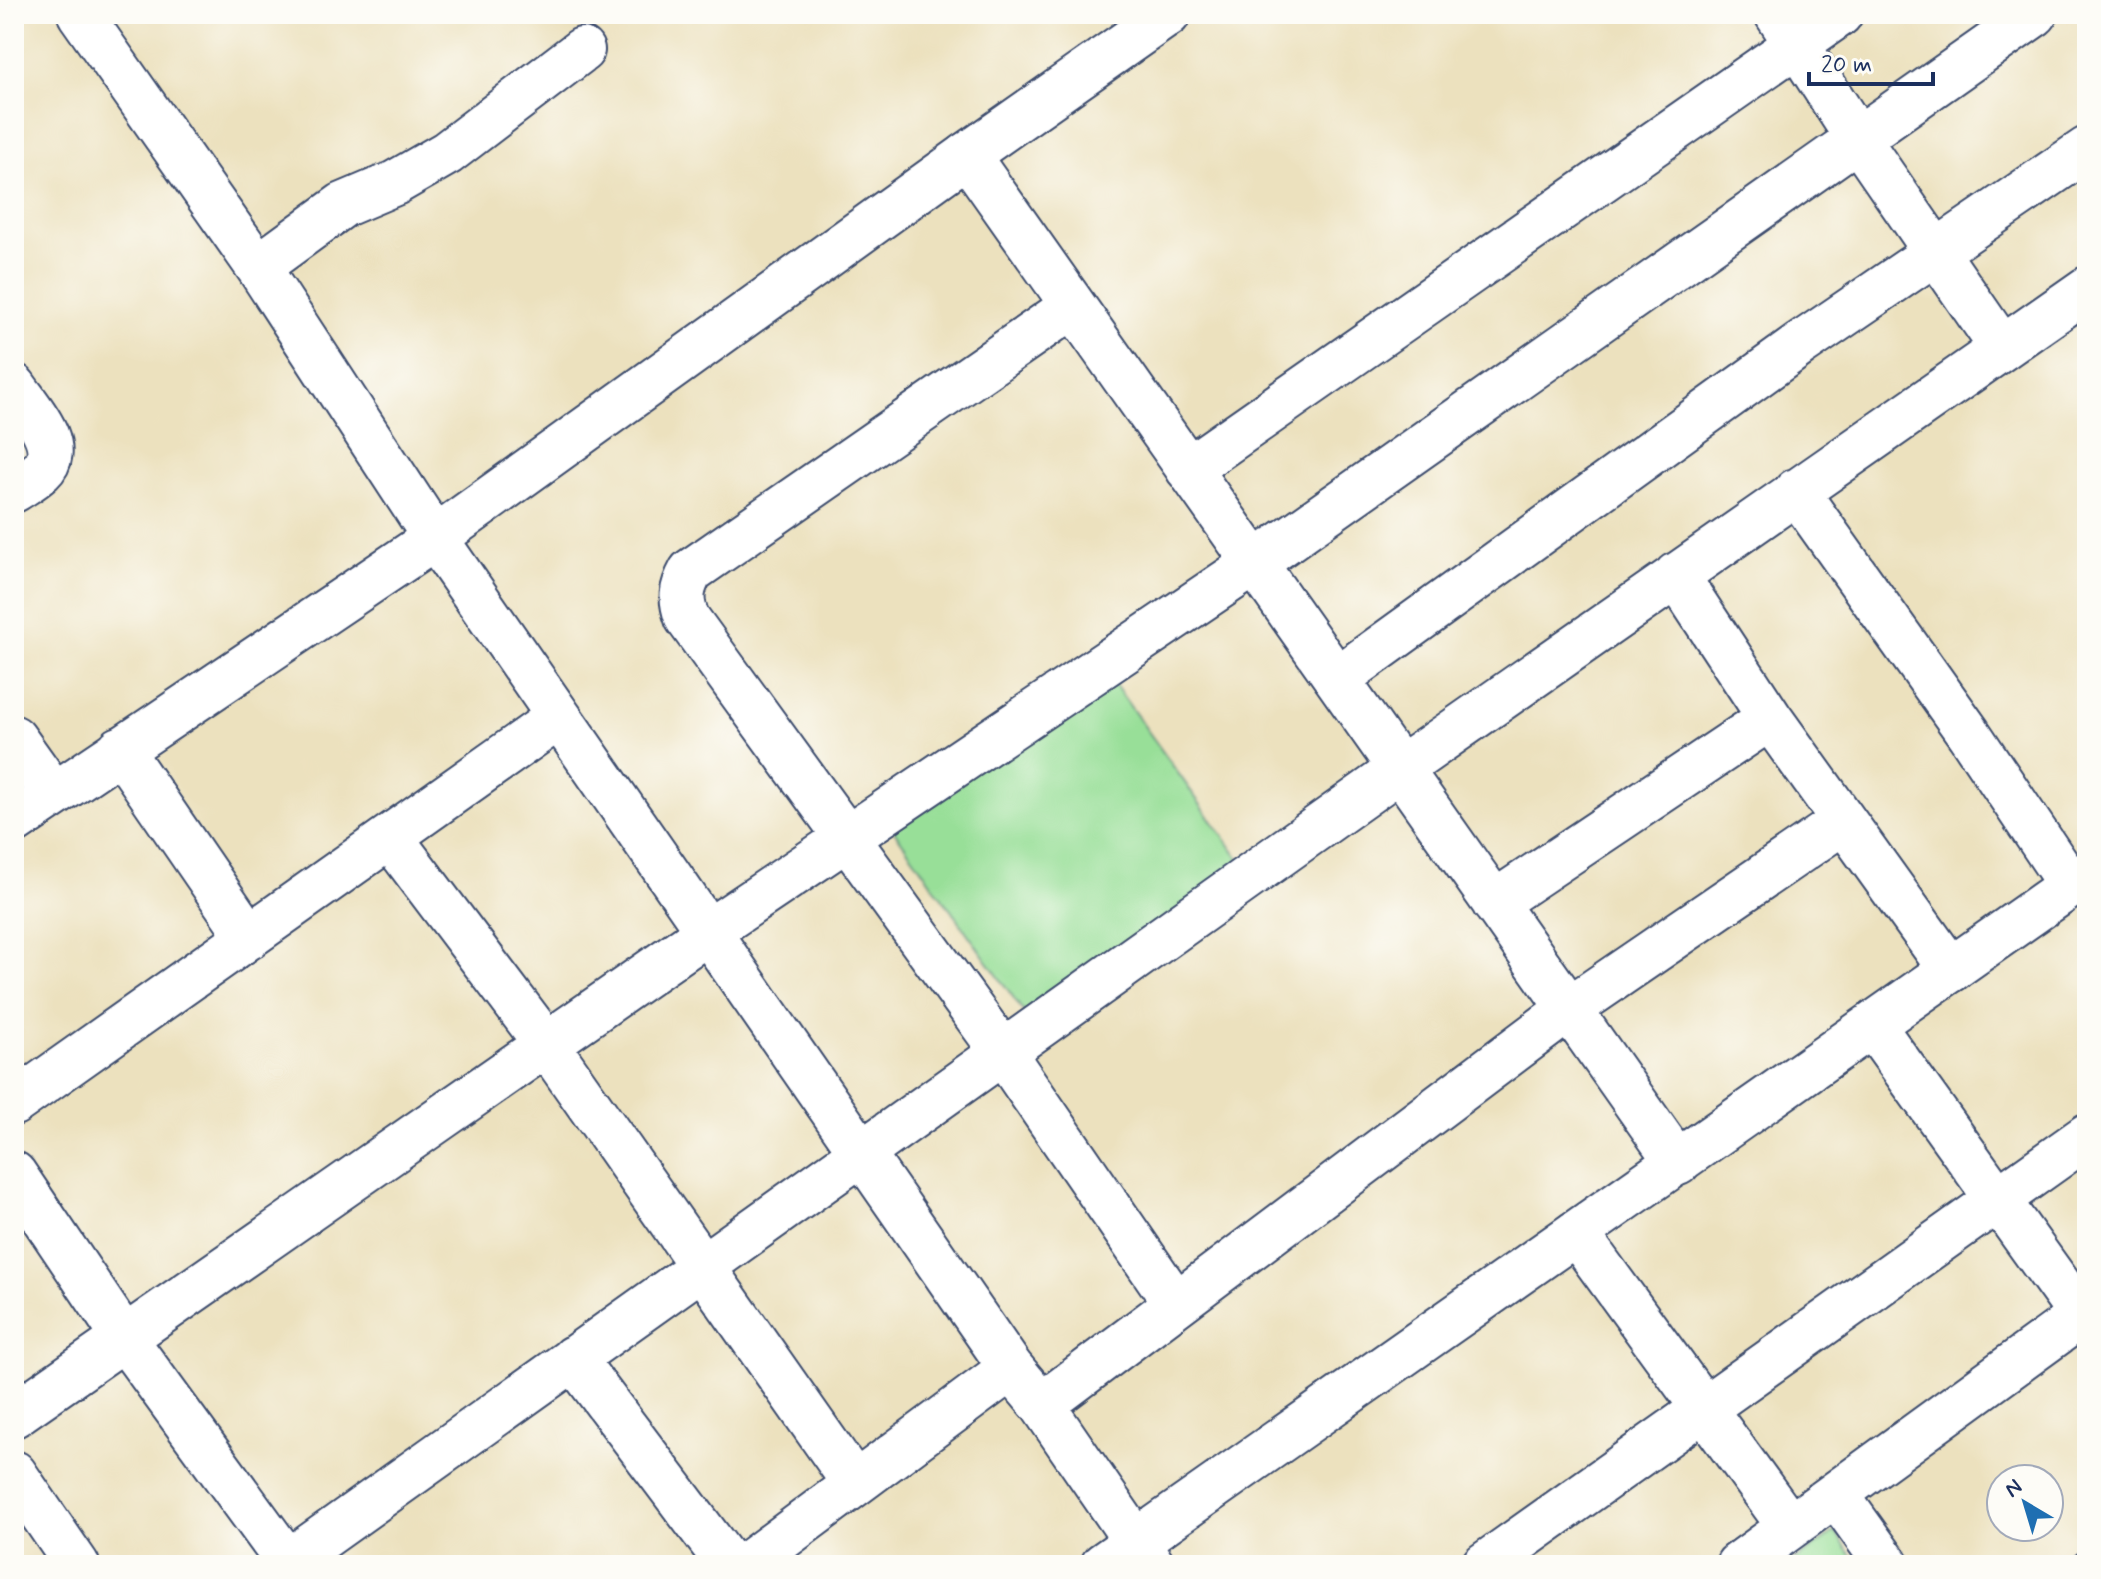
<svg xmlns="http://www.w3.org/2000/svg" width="2101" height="1579" font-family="Mynerve,sans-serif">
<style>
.green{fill:#98df98;stroke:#5a877b;stroke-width:2}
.building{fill:#db9f66}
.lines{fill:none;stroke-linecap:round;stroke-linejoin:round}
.street-casing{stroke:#3a4a6c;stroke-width:48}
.secondary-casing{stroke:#3a4a6c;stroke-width:48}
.street{stroke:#fff;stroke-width:44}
.secondary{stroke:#fff;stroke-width:44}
</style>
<rect width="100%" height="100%" fill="#fdfcf7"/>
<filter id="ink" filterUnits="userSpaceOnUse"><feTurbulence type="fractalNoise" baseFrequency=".0125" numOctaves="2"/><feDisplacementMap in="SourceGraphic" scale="16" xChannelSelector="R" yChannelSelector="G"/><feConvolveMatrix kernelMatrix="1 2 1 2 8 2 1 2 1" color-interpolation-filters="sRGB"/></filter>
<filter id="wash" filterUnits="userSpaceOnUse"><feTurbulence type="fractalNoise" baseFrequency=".006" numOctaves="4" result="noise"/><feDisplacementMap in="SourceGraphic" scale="32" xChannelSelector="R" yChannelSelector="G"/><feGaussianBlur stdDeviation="1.8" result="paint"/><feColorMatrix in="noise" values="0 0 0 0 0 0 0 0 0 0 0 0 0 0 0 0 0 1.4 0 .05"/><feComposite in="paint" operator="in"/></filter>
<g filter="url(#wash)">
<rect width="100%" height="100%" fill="#ece1be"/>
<path class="green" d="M1092,653L1256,882L1041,1036L877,807Z
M1835,1532L1858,1565H1788Z"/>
<g id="blocks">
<path class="building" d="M2087,1546V1565H2079L2073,1557Z"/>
</g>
</g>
<g filter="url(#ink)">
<use href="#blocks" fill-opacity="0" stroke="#3a4a6c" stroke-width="2"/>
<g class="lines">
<g class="street-casing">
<path id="street" d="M80,14L258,267L435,538L1011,1368L1042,1405L1152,1565
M1777,14L1858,139L2002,348
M967,155L1678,1163
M258,267L343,205L395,183L447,153L582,50
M1073,306L691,571C681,589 680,599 687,618L1002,1051L1176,1304
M14,386C28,407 67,447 41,471C33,479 23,484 14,490
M1188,469L1840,14
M1796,491L1969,734L2071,886
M1676,575L1770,718L1951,970
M1337,679L1801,344L2087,149
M14,738L54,794
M120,749L249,937
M390,837L547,1045L855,1484
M1494,903L1770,718
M1873,1026L2087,1324
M14,1103L559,717
M14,1174L125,1339L290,1565
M1576,1233L1790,1527
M573,1358L729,1565
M1042,1405L1569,1009L1844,821
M14,1415L709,931L1255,563L2035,14
M14,1473L77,1565
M1836,1494L1887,1565
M284,1565L1400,769L2087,289
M746,1565L1011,1368
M1484,1565L2087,1136
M1738,1565L2087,1311"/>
</g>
<g class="secondary-casing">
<path id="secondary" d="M14,822L435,538L967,155L1168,14
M1103,1565L2087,874"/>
</g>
<use href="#street" class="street"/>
<use href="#secondary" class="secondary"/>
</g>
</g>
<rect width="2101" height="1579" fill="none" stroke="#fdfcf7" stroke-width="48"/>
<g transform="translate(2025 1503) rotate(322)"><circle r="38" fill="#fdfcf7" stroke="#a3aaba" stroke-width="2"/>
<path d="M0-6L14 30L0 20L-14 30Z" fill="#1f6fb2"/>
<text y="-12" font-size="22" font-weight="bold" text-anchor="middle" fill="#1b2f5e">N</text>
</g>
<path d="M1809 72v12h124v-12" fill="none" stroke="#1b2f5e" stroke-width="4"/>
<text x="1821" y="72" font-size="24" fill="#1b2f5e" stroke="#fdfcf7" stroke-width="6" paint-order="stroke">20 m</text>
</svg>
